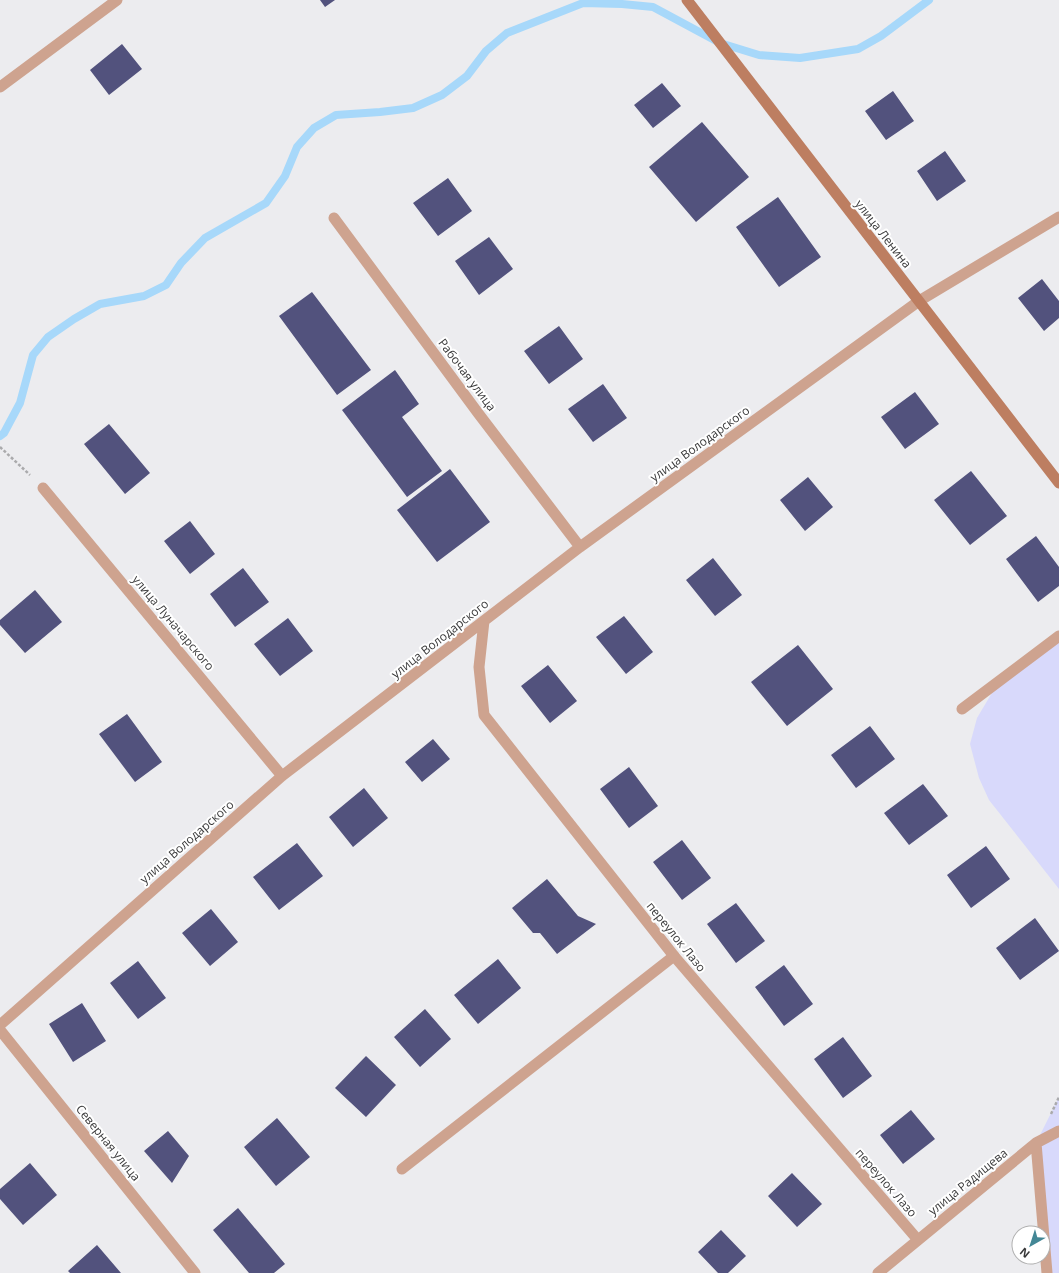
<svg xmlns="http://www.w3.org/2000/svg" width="1059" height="1273" font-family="'Open Sans',sans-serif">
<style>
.green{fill:#d8d9fb}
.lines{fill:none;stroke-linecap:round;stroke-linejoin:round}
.stream{stroke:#a7d8fa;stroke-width:8}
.building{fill:#52527d}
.path{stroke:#aaaaac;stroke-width:2.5;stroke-dasharray:3 2;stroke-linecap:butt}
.service{stroke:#cea38f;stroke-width:11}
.minor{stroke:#cea38f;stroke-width:11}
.secondary{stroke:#bd7e61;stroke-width:11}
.labels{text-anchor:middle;stroke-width:4;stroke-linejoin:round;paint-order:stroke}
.street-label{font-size:12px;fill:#39393a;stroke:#fff}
</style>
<rect width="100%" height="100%" fill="#ececef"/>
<path class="green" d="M1059,636V889L989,800L979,778L970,744L977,718L999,681Z
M1059,1097V1273H1047L1036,1143Z"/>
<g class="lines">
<path class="stream" d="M0,436L4,433L20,403L33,355L48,337L74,319L100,304L144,296L166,285L181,263L205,238L266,203L285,176L297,147L314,128L336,115L380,112L413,108L442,95L467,76L486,51L507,33L583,3L622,4L653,7L720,43L759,55L800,58L858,49L881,36L929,0"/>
</g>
<path class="building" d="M320,0H335L325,7Z
M122,44L142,69L109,95L90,70Z
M662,83L681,106L653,128L634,105Z
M893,91L914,121L886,140L865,111Z
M702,122L749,177L696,222L649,167Z
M945,151L966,181L937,201L917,171Z
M448,178L472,211L438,236L413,203Z
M778,197L821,257L779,287L736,227Z
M489,237L513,269L479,295L455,261Z
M1042,279L1059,301V318L1044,331L1018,298Z
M312,292L371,370L337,395L279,316Z
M559,326L583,359L549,384L524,351Z
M395,370L419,404L402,417L442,471L407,497L342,410Z
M603,384L627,418L593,442L568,409Z
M915,392L939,424L905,449L881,417Z
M109,424L150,473L125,494L84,444Z
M450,469L490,522L437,562L397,510Z
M971,471L1007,516L970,545L934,500Z
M808,477L833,507L805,531L780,500Z
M190,521L215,554L190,574L164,541Z
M1036,536L1059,567V586L1038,602L1006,559Z
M713,558L742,595L715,616L686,580Z
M243,568L269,602L235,627L210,594Z
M35,590L62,622L25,653L0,625V620Z
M624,616L653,652L626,674L596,637Z
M288,618L313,651L280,676L254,644Z
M798,645L833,689L787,726L751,682Z
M548,665L577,701L550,723L521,686Z
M127,714L162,762L135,782L99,734Z
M870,726L895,759L856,788L831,755Z
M433,739L450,759L422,782L405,762Z
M629,767L658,806L629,828L600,789Z
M923,784L948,816L909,845L884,813Z
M364,788L388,818L353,847L329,817Z
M682,840L711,878L682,900L653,862Z
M297,843L323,876L279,910L253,877Z
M986,846L1010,879L971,908L947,875Z
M547,879L578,916L596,924L557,954L540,933H533L512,908Z
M736,903L765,941L736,963L707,924Z
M211,909L238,942L210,966L182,933Z
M1035,918L1059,951L1020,980L996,948Z
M498,959L521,988L478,1024L454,995Z
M138,961L166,998L138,1019L110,983Z
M784,965L813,1004L784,1026L755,987Z
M82,1003L106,1041L73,1062L49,1024Z
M425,1009L451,1039L420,1067L394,1037Z
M843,1037L872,1076L843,1098L814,1059Z
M366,1056L396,1085L366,1117L335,1088Z
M911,1110L935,1139L903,1164L880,1135Z
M277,1118L310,1157L276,1186L244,1147Z
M168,1131L189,1156L172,1183L144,1151Z
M30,1163L57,1195L23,1225L0,1199V1189Z
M792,1173L822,1204L797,1227L768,1196Z
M238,1208L285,1264L274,1273H249L213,1230Z
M721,1230L746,1256L728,1273H718L698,1252Z
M97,1245L121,1273H70L68,1271Z"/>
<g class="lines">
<path class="path" d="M0,447L30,475
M1051,1114L1059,1097"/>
<path class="service" d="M962,709L1059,636
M402,1169L674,956"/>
<path class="minor" d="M0,87L117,0
M334,218L478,413L580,547
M43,488L282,776
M484,621L479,667L484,715L674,956L918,1240
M0,1025L282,776L580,547L919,301L1059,217
M0,1030L195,1273
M1036,1143L1047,1273
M878,1273L1036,1143L1059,1131"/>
<path class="secondary" d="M687,0L1059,483"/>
</g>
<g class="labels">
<g class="street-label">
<text transform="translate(883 234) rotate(52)" y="4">улица Ленина</text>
<text transform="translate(467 375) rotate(53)" y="4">Рабочая улица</text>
<text transform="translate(700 444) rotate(-36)" y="4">улица Володарского</text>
<text transform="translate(173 623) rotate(50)" y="4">улица Луначарского</text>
<text transform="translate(440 639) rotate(-38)" y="4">улица Володарского</text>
<text transform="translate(187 842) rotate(-41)" y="4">улица Володарского</text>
<text transform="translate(676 937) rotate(51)" y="4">переулок Лазо</text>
<text transform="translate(108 1143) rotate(51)" y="4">Северная улица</text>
<text transform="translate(968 1182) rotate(-39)" y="4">улица Радищева</text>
<text transform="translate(886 1183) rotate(49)" y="4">переулок Лазо</text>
</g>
</g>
<g transform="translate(1031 1245) rotate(219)"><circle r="19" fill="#ffffff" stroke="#b0b0b0"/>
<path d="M0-3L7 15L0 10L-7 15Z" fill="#438796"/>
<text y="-6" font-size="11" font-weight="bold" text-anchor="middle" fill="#39393a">N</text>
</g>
</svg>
